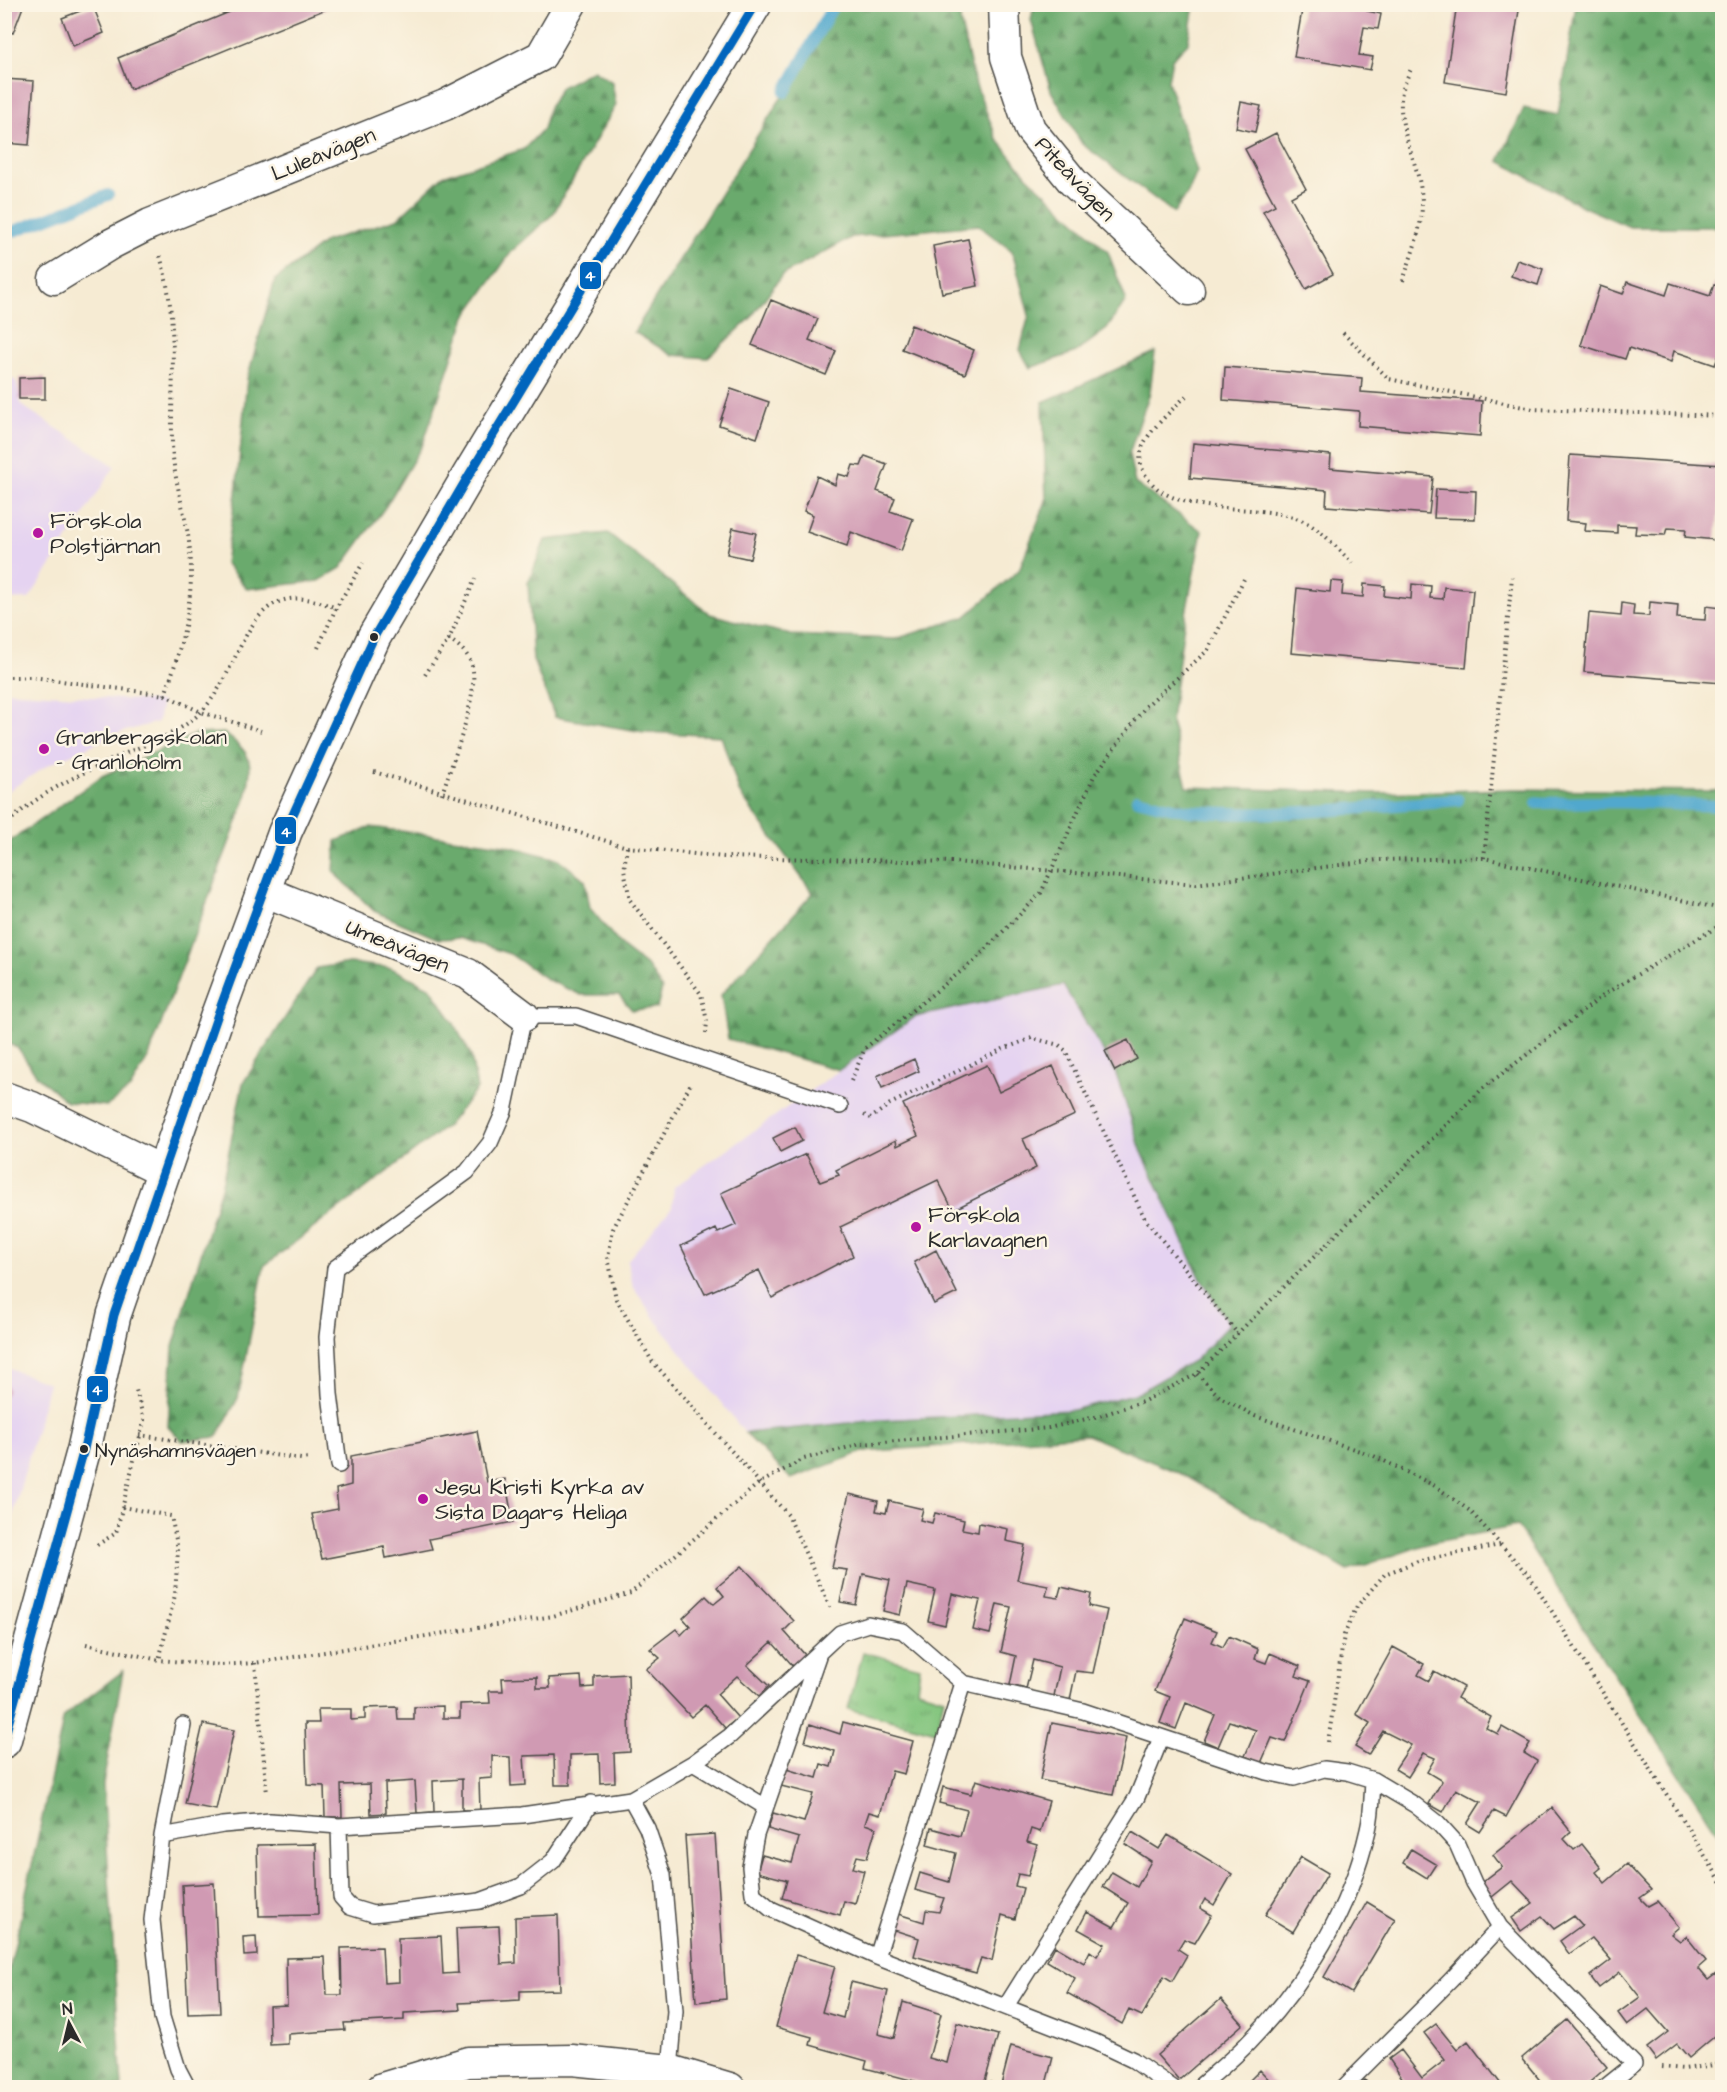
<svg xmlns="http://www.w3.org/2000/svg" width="1727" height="2092" font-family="'Architects Daughter',sans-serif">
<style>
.built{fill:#e5d3f1}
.forest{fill:url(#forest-firs);stroke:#4a6a4c;stroke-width:1.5}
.park{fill:url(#park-tufts);stroke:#577854;stroke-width:1.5}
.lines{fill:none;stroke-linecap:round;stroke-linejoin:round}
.stream{stroke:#51a8cd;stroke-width:12}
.building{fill:#d09ab3}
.service-casing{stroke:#494844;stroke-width:18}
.minor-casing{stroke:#494844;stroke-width:33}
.tertiary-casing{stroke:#494844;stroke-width:36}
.path{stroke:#494844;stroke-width:4;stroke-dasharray:1.5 4.5;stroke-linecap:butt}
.service{stroke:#fff;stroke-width:15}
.minor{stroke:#fff;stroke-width:30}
.tertiary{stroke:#fff;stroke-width:33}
.bus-1-casing{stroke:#fcf5e5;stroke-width:14}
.bus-1{stroke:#0065bd;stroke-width:9}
.poi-dot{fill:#b5179e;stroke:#fcf5e5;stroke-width:2}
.bus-dot{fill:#2b2b2b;stroke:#fcf5e5;stroke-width:2}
.labels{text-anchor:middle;stroke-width:5;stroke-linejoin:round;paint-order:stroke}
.bus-label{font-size:20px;fill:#2b2b2b;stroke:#fcf5e5;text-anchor:start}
.street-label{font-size:22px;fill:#2b2b2b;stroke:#fcf5e5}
.poi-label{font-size:22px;fill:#2b2b2b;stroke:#fcf5e5;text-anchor:start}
.line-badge{stroke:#fcf5e5;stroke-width:2}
.badge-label{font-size:16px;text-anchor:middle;font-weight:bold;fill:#fff}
</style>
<defs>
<pattern id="forest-firs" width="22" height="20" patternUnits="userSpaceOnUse" patternTransform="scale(1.5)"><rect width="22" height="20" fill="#6aaa6d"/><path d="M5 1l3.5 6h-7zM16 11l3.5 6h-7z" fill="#578b5a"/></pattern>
<pattern id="park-tufts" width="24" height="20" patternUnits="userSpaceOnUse" patternTransform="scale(1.5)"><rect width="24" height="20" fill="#83c57e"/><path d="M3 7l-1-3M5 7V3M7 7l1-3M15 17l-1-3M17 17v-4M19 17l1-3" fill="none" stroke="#6ba067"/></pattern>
</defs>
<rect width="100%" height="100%" fill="#fcf5e5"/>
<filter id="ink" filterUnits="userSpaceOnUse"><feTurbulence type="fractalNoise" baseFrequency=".0167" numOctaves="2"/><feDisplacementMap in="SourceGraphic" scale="12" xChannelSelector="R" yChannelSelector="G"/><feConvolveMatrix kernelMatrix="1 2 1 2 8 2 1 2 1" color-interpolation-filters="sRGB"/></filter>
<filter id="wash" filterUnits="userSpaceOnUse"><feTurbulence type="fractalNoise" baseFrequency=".008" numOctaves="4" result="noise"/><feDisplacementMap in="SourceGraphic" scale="24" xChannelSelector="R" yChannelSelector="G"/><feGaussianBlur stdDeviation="1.35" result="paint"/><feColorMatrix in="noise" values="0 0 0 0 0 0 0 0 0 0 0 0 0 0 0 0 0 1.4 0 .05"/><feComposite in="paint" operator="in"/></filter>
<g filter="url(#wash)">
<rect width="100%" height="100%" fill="#f6ebd3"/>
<path class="built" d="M4,375L16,381L21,405L115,466L29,599L5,600Z
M5,691L162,702L158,722L118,733L48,765L5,793Z
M1063,985L1115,1071L1141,1150L1199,1275L1229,1324L1195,1360L1138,1393L1072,1410L880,1420L745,1433L654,1318L633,1286L627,1261L672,1207L674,1187L915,1017Z
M4,1367L49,1383L5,1544H4Z"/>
<path class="forest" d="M840,4L962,5L960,20L974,80L997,139L1027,176L1108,252L1126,300L1107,329L1076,352L1030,368L1020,350L1029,315L1012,251L978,225L852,237L782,275L750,319L707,358L672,355L634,332Z
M1034,5H1194L1188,43L1172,59L1168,81L1197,172L1188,193L1174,213L1082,144L1051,91L1031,20Z
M1576,5H1722V227H1630L1584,207L1499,161L1524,108L1558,115Z
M593,70L612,82L616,105L553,214L512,251L466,316L423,444L386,506L341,568L319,581L247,589L225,563L236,493L247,379L275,280L326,241L397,219L443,176L524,149L543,129L549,107L561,87Z
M1155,352L1150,392L1129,454L1135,483L1202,531L1184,624L1171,720L1187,787L1376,793L1512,789L1722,791V1840L1517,1526L1430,1543L1348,1571L1184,1475L1087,1435L863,1452L791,1479L745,1433L880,1420L1073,1410L1138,1393L1195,1360L1229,1324L1199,1275L1141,1150L1115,1071L1063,985L915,1017L839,1070L728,1039L721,995L813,893L740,794L721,736L644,732L555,717L533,660L528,583L545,540L608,533L710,614L791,635L895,639L965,617L1019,570L1046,501L1043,402Z
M224,733C255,756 252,762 246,798L149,1056L130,1089L107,1106L67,1102L37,1076L18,1048L5,1042V848L9,842L102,776L195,734Z
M371,827L504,845L558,859L585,880L590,908L622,947L648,967L662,989L657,1008L632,1010L619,995H581L548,980L510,954L460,938L438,939L374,911L334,872L336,841Z
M350,963L391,968L431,988L453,1022L471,1055L477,1089L447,1126L264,1266L238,1398L217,1437L182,1441L168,1426L173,1347L222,1184L243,1083L317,968Z
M123,1671L103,1784L122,2087H5V1990L64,1716Z"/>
<path class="park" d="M863,1652L920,1667L917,1690L944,1698L936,1732L848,1709Z"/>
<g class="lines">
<path class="stream" d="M785,92L834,4
M4,235L108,195
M1137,799C1154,803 1173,809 1191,811C1279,819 1370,806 1458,800
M1537,803L1618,802L1722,806"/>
</g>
<g id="blocks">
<path class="building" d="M4,4H24L13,33L4,30Z
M249,4L336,5L130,89L118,58Z
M1303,4H1368L1367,11L1381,14L1378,29L1364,27L1359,55L1373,57L1370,70L1294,57Z
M1457,4H1520L1506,92L1445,82Z
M93,6L104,33L73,46L62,18Z
M4,79L34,81L29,145L4,143Z
M1241,102L1261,106L1255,132L1236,128Z
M1276,133L1306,189L1291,197L1333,274L1306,289L1263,211L1275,205L1245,149Z
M968,239L978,286L942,293L933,246Z
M1517,260L1543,269L1538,285L1511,276Z
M1627,282L1666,295L1670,283L1710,296L1714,284L1722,287V353L1720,352L1715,365L1674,351L1671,362L1629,348L1625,359L1581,345L1600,286L1623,294Z
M771,300L818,319L809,340L836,351L826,375L752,345Z
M911,325L974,350L965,374L902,349Z
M1225,367L1362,378L1361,392L1482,401L1480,436L1358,426L1359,411L1223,400Z
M45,377V399H19V378Z
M731,389L769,402L757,438L719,425Z
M1193,443L1331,455L1330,468L1433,477L1429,514L1326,506L1327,490L1190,478Z
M1570,455L1722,465L1716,540L1685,537L1686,529L1667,528L1665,535L1635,534L1636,526L1617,525V533L1585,531L1586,523L1566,521Z
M865,456L887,464L877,491L895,498L890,511L913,519L901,551L851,532L847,546L807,532L813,515L804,511L817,476L835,485L838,474L849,477L853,465L861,466Z
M1436,489L1476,491L1475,519L1434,518Z
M733,528L756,533L750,559L727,554Z
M1331,581L1343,582L1342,595L1363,597L1364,584L1385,586L1384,596L1411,599L1412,584L1431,586L1430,598L1443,599L1444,587L1473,590L1466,668L1291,653L1297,588L1330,592Z
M1650,602L1678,605L1677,618L1705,620L1706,606L1721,608L1722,683L1584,672L1589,613L1621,616L1622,603L1634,605L1633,615L1649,616Z
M1128,1040L1137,1059L1115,1071L1105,1051Z
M914,1059L919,1071L882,1088L877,1076Z
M987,1065L999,1092L1053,1066L1075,1115L1023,1139L1036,1168L953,1210L938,1180L840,1227L853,1256L772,1298L759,1270L705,1294L681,1246L716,1229L718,1233L736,1225L721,1193L806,1154L820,1182L839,1175L836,1170L896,1140L897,1146L918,1136L903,1104Z
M795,1127L802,1141L780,1152L773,1138Z
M936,1250L957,1293L934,1304L914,1262Z
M4,1379L8,1390L4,1397Z
M477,1431L487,1482L505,1479L513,1522L429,1539L432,1549L386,1558L384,1547L322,1559L312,1514L338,1509L336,1489L351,1485V1456Z
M849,1494L878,1501L876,1511L886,1513L889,1501L923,1509L920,1520L932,1523L935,1513L964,1520L962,1529L978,1532L979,1523L1008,1529L1006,1541L1025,1545L1017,1580L1048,1586L1046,1596L1058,1598L1061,1587L1091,1594L1089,1606L1107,1610L1093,1673L1076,1671L1070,1700L1054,1696L1060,1667L1033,1660L1026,1689L1010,1685L1016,1656L1001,1652L1011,1607L997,1604L990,1634L973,1630L980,1600L952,1594L945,1625L928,1621L935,1590L907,1584L900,1615L883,1611L890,1580L863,1574L856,1605L840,1602L847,1570L832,1568Z
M742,1566L794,1621L784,1631L806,1656L793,1666L772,1642L747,1665L769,1686L759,1696L737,1676L717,1694L738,1718L725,1728L705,1705L691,1717L646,1669L660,1658L650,1649L676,1629L681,1635L690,1626L683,1618L706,1596L714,1604L724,1596L717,1587Z
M1185,1618L1217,1631L1212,1642L1223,1647L1229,1636L1258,1649L1255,1659L1266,1663L1270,1653L1300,1666L1296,1676L1310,1681L1285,1742L1272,1738L1261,1763L1245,1756L1256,1730L1229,1721L1218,1747L1204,1741L1215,1715L1186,1703L1176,1729L1160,1723L1170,1697L1155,1691Z
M1393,1647L1424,1664L1418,1675L1429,1681L1434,1671L1463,1687L1457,1698L1491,1717L1486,1728L1498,1734L1502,1727L1530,1743L1524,1753L1537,1761L1506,1817L1494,1811L1480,1832L1467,1824L1481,1802L1456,1789L1443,1812L1429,1804L1442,1781L1427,1772L1435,1758L1423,1753L1408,1777L1395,1769L1411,1745L1383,1731L1368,1755L1355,1747L1370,1723L1356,1714Z
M628,1674L630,1752L614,1753L615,1782L600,1783L599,1754L570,1755V1785H555L554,1755L524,1756L526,1785L511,1786L510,1757L492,1756V1778L479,1779L480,1810H462V1779L433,1781L434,1812L417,1813L415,1781L385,1783L386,1813L371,1814L370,1784L341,1785L342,1817H325L324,1786L307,1785L305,1723H319L318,1709H351V1720L365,1719V1708L397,1707L398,1720H414V1707L443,1706V1718H460V1704L490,1703L489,1691H503L502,1678L537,1677V1688H550L549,1678L581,1676L582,1688L594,1687V1676Z
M843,1722L913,1741L904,1774L892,1771L880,1815L869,1812L865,1824L876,1828L867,1858L857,1856L853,1868L864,1871L855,1904L844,1901L840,1915L782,1898L787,1880L757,1872L762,1855L792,1863L799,1838L768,1829L773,1813L804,1822L813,1794L781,1786L786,1769L817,1778L821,1764L831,1767L835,1751L805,1742L810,1724L840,1734Z
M1052,1723L1126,1738L1113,1795L1040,1780Z
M203,1724L234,1730L216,1810L185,1804Z
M976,1780L1049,1801L1040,1832L1031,1829L1027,1842L1037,1845L1028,1876L1018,1874L1015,1886L1023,1888L1015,1919L1002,1915L992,1961L981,1958L976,1973L914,1956L919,1938L891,1929L895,1913L924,1922L926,1910L939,1912L944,1898L915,1890L920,1873L949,1882L956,1853L927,1845L931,1828L960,1836L967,1810L939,1803L943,1787L971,1794Z
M1552,1808L1571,1832L1564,1839L1574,1850L1582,1844L1601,1868L1596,1872L1605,1883L1627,1864L1651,1890L1640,1898L1648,1906L1657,1901L1679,1927L1671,1934L1680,1941L1686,1936L1706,1961L1698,1968L1708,1980L1716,1974L1722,1982V2030L1689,2058L1677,2044L1656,2060L1647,2048L1668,2032L1648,2009L1627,2025L1618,2013L1640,1997L1620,1972L1599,1988L1590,1976L1611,1960L1592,1938L1569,1954L1560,1941L1582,1925L1574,1916L1554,1929L1542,1916L1521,1931L1512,1918L1533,1903L1512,1881L1492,1897L1481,1883L1502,1867L1493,1855Z
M1132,1832L1159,1849L1168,1835L1232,1874L1214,1905L1205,1899L1200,1908L1212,1915L1195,1943L1184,1939L1178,1949L1187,1955L1172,1981L1164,1976L1142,2016L1129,2010L1122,2024L1067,1993L1075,1978L1047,1961L1055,1946L1084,1963L1090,1951L1097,1956L1105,1944L1078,1929L1087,1912L1114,1927L1128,1903L1103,1887L1112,1872L1137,1887L1151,1861L1125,1844Z
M715,1834L726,1999L696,2002L685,1836Z
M316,1844L318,1915L259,1916L257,1845Z
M1411,1849L1436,1864L1427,1878L1403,1863Z
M1301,1857L1328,1873L1293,1932L1265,1915Z
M214,1883L220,2013L188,2014L182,1885Z
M1367,1902L1395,1919L1351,1993L1324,1977Z
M558,1915L560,1990L520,1991V2000L459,2003L460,2010L404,2013V2020L344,2023L345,2030L288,2034V2044L270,2045L269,2006L287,2005L286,1958L325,1957L327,1995H342L341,1948L382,1947L384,1983L399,1982L398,1938L441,1936L443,1974L458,1973L456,1928L499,1926L501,1964L516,1963L515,1917Z
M256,1936L257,1955L244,1956L243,1937Z
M796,1955L835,1966L822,2012L843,2018L851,1982L888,1991L878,2034L894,2038L903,2002L941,2014L929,2058L947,2063L957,2023L998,2035L985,2081L1001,2085L1011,2046L1053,2057L1045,2088H921L922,2083L865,2068L867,2061L810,2045L812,2037L776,2027Z
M1221,1999L1243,2024L1179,2080L1157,2055Z
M1567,2020L1607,2067L1583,2088H1546L1522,2058Z
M1436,2024L1457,2050L1468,2041L1504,2088H1409L1389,2059L1401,2050L1422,2078L1445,2060L1424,2033Z
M1260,2070L1277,2088H1242Z
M1365,2080L1371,2088H1355Z"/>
</g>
</g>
<g filter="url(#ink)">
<use href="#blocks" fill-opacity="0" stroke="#494844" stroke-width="1.5"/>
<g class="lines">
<g class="service-casing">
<path id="service" d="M339,1465L330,1394L327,1337L335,1268L467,1172L490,1143L504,1111L524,1016H576L840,1106
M818,1656L756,1835L750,1867L753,1894L771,1909L877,1957L1095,2042L1133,2060L1173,2088
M183,1725L162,1836L152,1920L162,2017L178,2069L188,2088
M693,1763L764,1806
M631,1799L647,1828L663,1875L675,2011L670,2070
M339,1826L341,1897L350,1907L373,1914L480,1901L521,1886L553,1861L591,1803
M162,1836L223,1825L270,1821L339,1826L522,1815L631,1799L693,1763L730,1736L840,1633L868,1624L903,1631L963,1683L1083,1711L1266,1772L1294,1778L1324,1769L1347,1772L1373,1780L1415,1805L1438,1823L1457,1844L1474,1883L1500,1927L1634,2064L1604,2088
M877,1957L963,1683
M1006,2006L1137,1797L1161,1738
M1198,2088C1215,2073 1234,2058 1249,2042C1306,1983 1350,1910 1368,1830C1372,1814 1372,1797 1373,1780
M1343,2088L1451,1980L1500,1927"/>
</g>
<g class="minor-casing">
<path id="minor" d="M1004,4L1006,57L1030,129L1073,182L1189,290
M54,279L111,244L150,224L445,105L541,56L571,4
M264,891L468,974L524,1016
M4,1097L32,1107L163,1171
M382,2088L468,2062L572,2060L670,2070L730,2088"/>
</g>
<g class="tertiary-casing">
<path id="tertiary" d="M4,1741L84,1449L114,1315L218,1014L285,832L374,637L469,475L755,4"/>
</g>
<path class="path" d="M160,256C179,319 171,379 172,443C173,481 187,515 190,551C195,601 181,648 165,695
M1403,281C1411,256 1422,230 1422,204C1422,168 1399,136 1401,100C1401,90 1407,78 1411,69
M1343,333L1389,379L1533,409L1722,416
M1186,396C1174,408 1147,432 1142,448C1139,459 1140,465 1145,474C1172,521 1259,500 1303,521C1322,530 1337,548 1352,563
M318,648L336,608L363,563
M425,675L449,639L475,579
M4,677H32L165,695L201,712L261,731
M374,772L627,847L724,857L955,862L1196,884L1377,860L1484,858L1722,909
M442,794C451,765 482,689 471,663C467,652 458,645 449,639
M4,827C40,790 87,771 133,750C157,740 182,731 201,712C248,664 243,568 336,608
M627,847L624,869L630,900L701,994L707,1021L706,1033
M1484,858L1512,577
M851,1081L865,1048L974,961L1041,893L1094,776L1145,707L1208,650L1244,579
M690,1085L613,1229L608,1257L616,1299L652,1361L788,1515L830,1607
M864,1115L871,1118L890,1104L1003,1049L1032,1038L1059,1045L1065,1050L1145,1219L1238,1334
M1197,1374L1220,1397L1255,1416L1372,1455L1435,1486L1470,1511L1531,1578L1722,1883
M139,1435L301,1459L310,1458
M122,1507L171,1516L178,1549L175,1595L159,1660
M97,1545L116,1533L144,1420L136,1390
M86,1644L159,1660L220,1665L255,1663L553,1616L631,1593L758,1484L804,1459L861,1444L1049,1428L1099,1416L1142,1402L1197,1374L1481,1090L1608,992L1722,924
M255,1663L267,1794
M1328,1742L1344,1635L1357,1606L1385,1574L1418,1561L1500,1545
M1662,2067L1684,2069L1722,2064"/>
<use href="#service" class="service"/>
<use href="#minor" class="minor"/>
<use href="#tertiary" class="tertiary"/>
<g class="bus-1-casing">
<path id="bus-1" d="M4,1739L84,1449L114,1315L218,1014L285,832L374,637L469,475L755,4"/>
</g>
<use href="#bus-1" class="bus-1"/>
</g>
</g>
<g class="poi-dot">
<circle cx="38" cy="533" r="6"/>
<circle cx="44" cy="749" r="6"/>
<circle cx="916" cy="1227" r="6"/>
<circle cx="423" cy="1499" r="6"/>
</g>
<g class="bus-dot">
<circle cx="374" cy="637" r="5"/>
<circle cx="84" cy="1449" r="5"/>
</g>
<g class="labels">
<g class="bus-label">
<text x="95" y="1457">Nynäshamnsvägen</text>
</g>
<g class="street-label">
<text transform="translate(323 153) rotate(-22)" y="8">Luleåvägen</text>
<text transform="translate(1076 178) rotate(47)" y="8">Piteåvägen</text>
<text transform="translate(398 945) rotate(22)" y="8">Umeåvägen</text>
</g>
<g class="poi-label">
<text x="50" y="528">Förskola<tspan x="50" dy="25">Polstjärnan</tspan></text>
<text x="56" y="744">Granbergsskolan<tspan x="56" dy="25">– Granloholm</tspan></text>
<text x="928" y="1222">Förskola<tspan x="928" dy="25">Karlavagnen</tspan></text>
<text x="435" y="1494">Jesu Kristi Kyrka av<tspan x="435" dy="25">Sista Dagars Heliga</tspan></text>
</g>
</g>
<g class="line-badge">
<rect x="579" y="261" width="23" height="29" rx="6" fill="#0065bd"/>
<rect x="274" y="816" width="23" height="29" rx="6" fill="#0065bd"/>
<rect x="86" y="1375" width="23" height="28" rx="6" fill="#0065bd"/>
</g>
<g class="badge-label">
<text x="590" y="281">4</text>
<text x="286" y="837">4</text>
<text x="97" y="1395">4</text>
</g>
<rect width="1727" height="2092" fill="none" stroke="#fcf5e5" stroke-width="24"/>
<g transform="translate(69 2023) rotate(353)" stroke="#fcf5e5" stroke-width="4.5" paint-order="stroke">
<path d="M0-4.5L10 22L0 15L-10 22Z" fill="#2b2b2b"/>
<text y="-9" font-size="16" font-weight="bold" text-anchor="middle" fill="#2b2b2b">N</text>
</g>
</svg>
